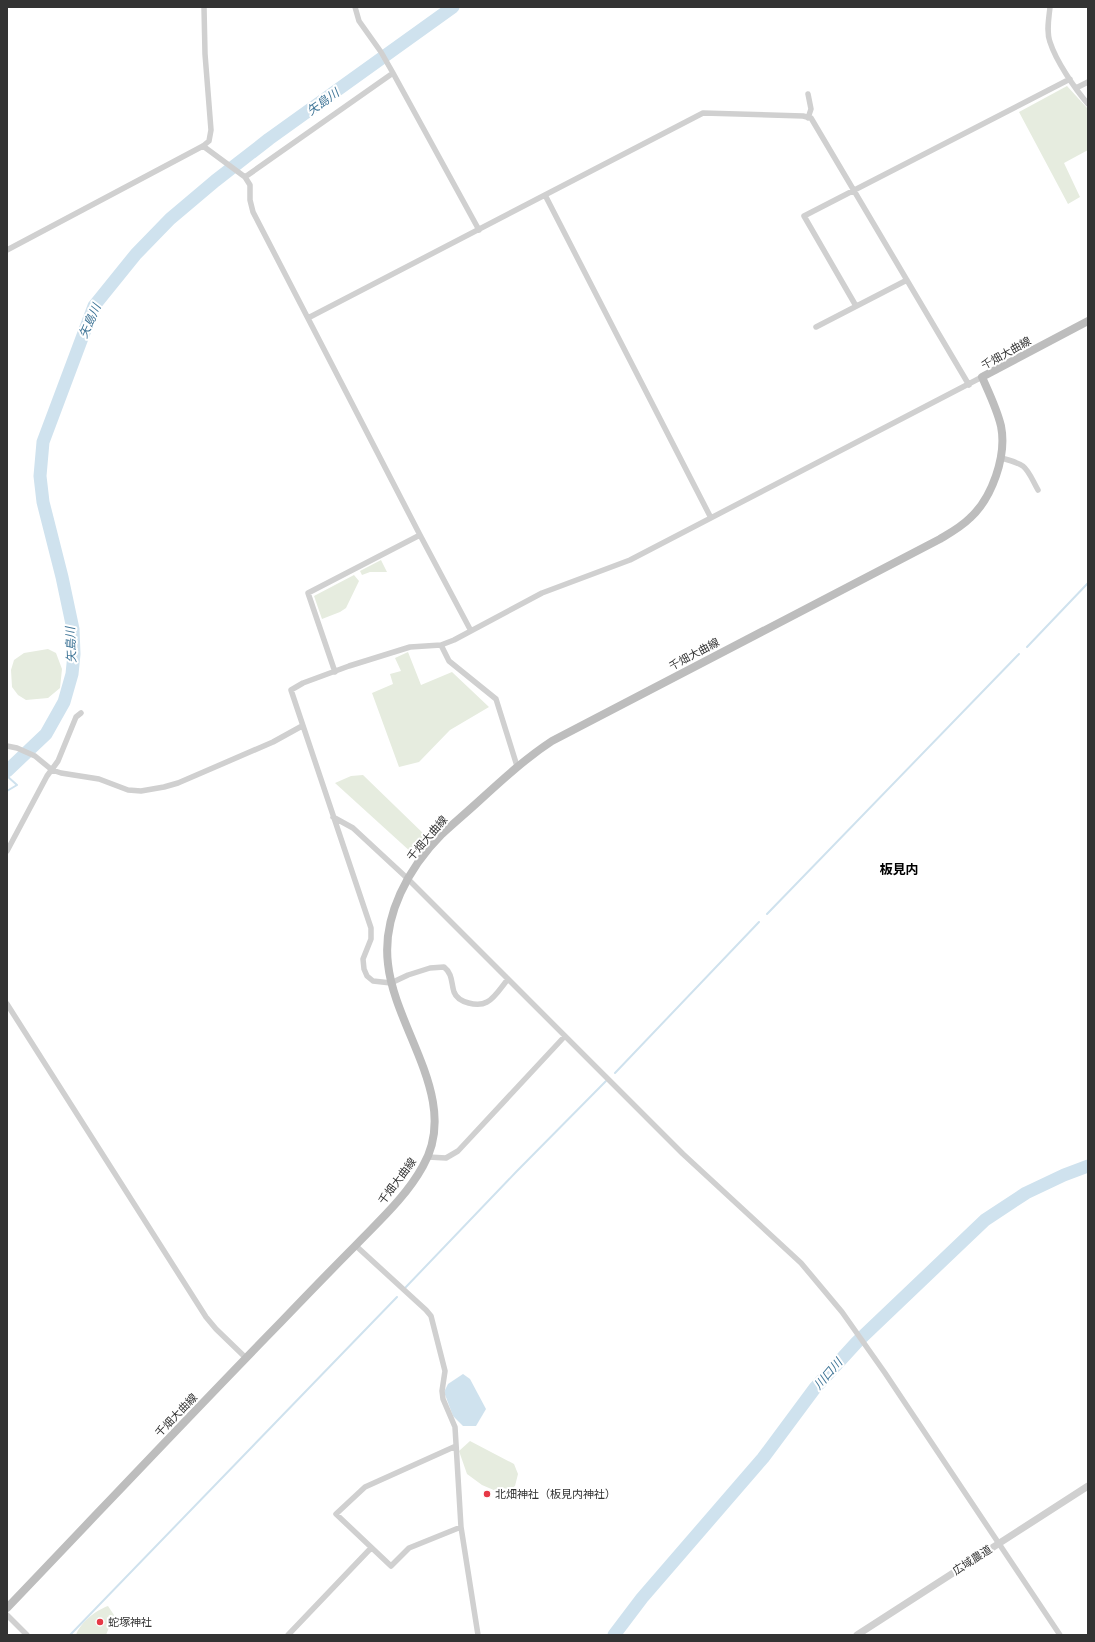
<svg xmlns="http://www.w3.org/2000/svg" width="1095" height="1642" font-family="Poppins,'Noto Sans JP',sans-serif">
<style>
.green{fill:#e6ecdf}
.water{fill:#cfe2ee}
.lines{fill:none;stroke-linecap:round;stroke-linejoin:round}
.stream{stroke:#cfe2ee;stroke-width:2}
.river{stroke:#cfe2ee;stroke-width:13}
.minor{stroke:#d0d0d0;stroke-width:5.5}
.tertiary{stroke:#d0d0d0;stroke-width:7}
.secondary{stroke:#bdbdbd;stroke-width:8}
.poi-dot{fill:#e63946;stroke:#fff;stroke-width:1.5}
.labels{text-anchor:middle;stroke-width:4;stroke-linejoin:round;paint-order:stroke}
.street-label{font-size:11px;fill:#333;stroke:#fff}
.poi-label{font-size:11px;fill:#333;stroke:#fff;text-anchor:start}
.water-label{font-size:12px;font-style:italic;fill:#3f7597;stroke:#fff}
.quarter-label{font-size:13px;font-weight:bold;fill:#000;stroke:#fff}
</style>
<rect width="100%" height="100%" fill="#fff"/>
<path class="green" d="M1067,86L1088,109V150L1064,163L1080,197L1068,204L1019,112Z
M381,560L387,572H370L362,575L360,571Z
M354,575L359,581L346,608L340,612L322,619L314,596Z
M48,649L56,653L62,669L60,688L48,698L26,700L18,695L12,687L11,670L14,660L24,653Z
M408,652L421,685L452,672L489,707L450,730L419,762L399,767L372,693L393,684L390,674L401,671L395,658Z
M363,775L428,838L412,853L335,783L351,776Z
M470,1441L514,1464L518,1474L515,1486L503,1494L482,1485L467,1474L459,1451Z
M108,1606L114,1615L106,1635H76C80,1623 96,1610 108,1606Z"/>
<path class="water" d="M463,1374L470,1379L486,1409L476,1426H463L453,1416L444,1392L448,1384Z"/>
<g class="lines">
<path class="stream" d="M1027,647L1088,583
M7,776L17,785L7,791
M767,914L1019,654
M615,1073L759,922
M405,1288L516,1172L606,1081
M70,1635L397,1297"/>
<path class="river" d="M7,771L46,734L64,702L72,674L74,654L73,629L62,577L43,502L40,476L43,442L94,306L136,254L170,219L215,181L269,139L453,7
M614,1635L642,1598L763,1458L815,1388L857,1342L985,1220L1026,1193L1064,1175L1088,1166"/>
<path class="minor" d="M355,7L359,21L381,52L393,73L479,230
M1050,7C1049,18 1046,31 1050,42C1056,61 1075,89 1088,104
M1076,88L1088,82
M808,94L811,109L808,118
M203,146L245,177L250,185V200L253,212L420,535L471,631
M245,177L393,73
M545,195L711,518
M7,250L203,146L209,141L211,130L205,54L204,7
M856,306L804,216L1070,79
M308,318L703,113L803,116L811,118L969,385
M816,327L907,280
M1001,458C1028,465 1025,466 1038,490
M441,645L449,661L496,699L517,766
M335,672L308,593L420,535
M7,746L17,748L35,756L52,770L61,773L99,779L128,790L141,791L164,787L178,783L273,742L302,726
M333,817L353,828L408,879L683,1154L801,1263L842,1312L885,1373L1060,1635
M7,851L47,776L58,761L76,717L81,713
M508,979C502,986 495,998 487,1002C478,1007 458,1003 454,992C451,983 453,974 444,967L430,968L408,975L391,983L373,981L367,976L364,969L363,959L371,939V928L291,690L303,683L349,666L410,647L441,645L454,640L542,593L630,560L982,377
M7,1004L206,1317L216,1329L246,1358
M428,1157L446,1158L458,1151L565,1036
M355,1245L426,1310L431,1316L445,1371L442,1391L443,1399L455,1427L461,1527L478,1635
M456,1446L365,1487L336,1514L391,1566L409,1548L461,1527
M7,1615L27,1635
M288,1635L371,1548"/>
<path class="tertiary" d="M857,1635L1088,1486"/>
<path class="secondary" d="M7,1608C98,1513 189,1416 281,1322C305,1297 330,1271 355,1246C379,1221 406,1197 423,1166C461,1100 395,1030 388,964C382,916 409,867 442,834C454,823 467,812 479,801C503,779 526,758 552,741L940,539C950,533 961,527 970,518C992,498 1007,456 1001,426C997,409 989,393 982,377L1088,321"/>
</g>
<g class="poi-dot">
<circle cx="487" cy="1494" r="4"/>
<circle cx="100" cy="1622" r="4"/>
</g>
<g class="labels">
<g class="street-label">
<text transform="translate(1006 353) rotate(-29)" y="4">千畑大曲線</text>
<text transform="translate(694 654) rotate(-28)" y="4">千畑大曲線</text>
<text transform="translate(427 838) rotate(-49)" y="4">千畑大曲線</text>
<text transform="translate(397 1181) rotate(-53)" y="4">千畑大曲線</text>
<text transform="translate(176 1415) rotate(-46)" y="4">千畑大曲線</text>
<text transform="translate(972 1560) rotate(-33)" y="4">広域農道</text>
</g>
<g class="poi-label">
<text x="495" y="1498">北畑神社（板見内神社）</text>
<text x="108" y="1626">蛇塚神社</text>
</g>
<g class="water-label">
<text transform="translate(323 102) rotate(-36)" y="4">矢島川</text>
<text transform="translate(90 321) rotate(-66)" y="4">矢島川</text>
<text transform="translate(71 645) rotate(-92)" y="4">矢島川</text>
<text transform="translate(828 1374) rotate(-49)" y="4">川口川</text>
</g>
<g class="quarter-label">
<text x="899" y="874">板見内</text>
</g>
</g>
<rect width="1095" height="1642" fill="none" stroke="#333333" stroke-width="16"/>
</svg>
